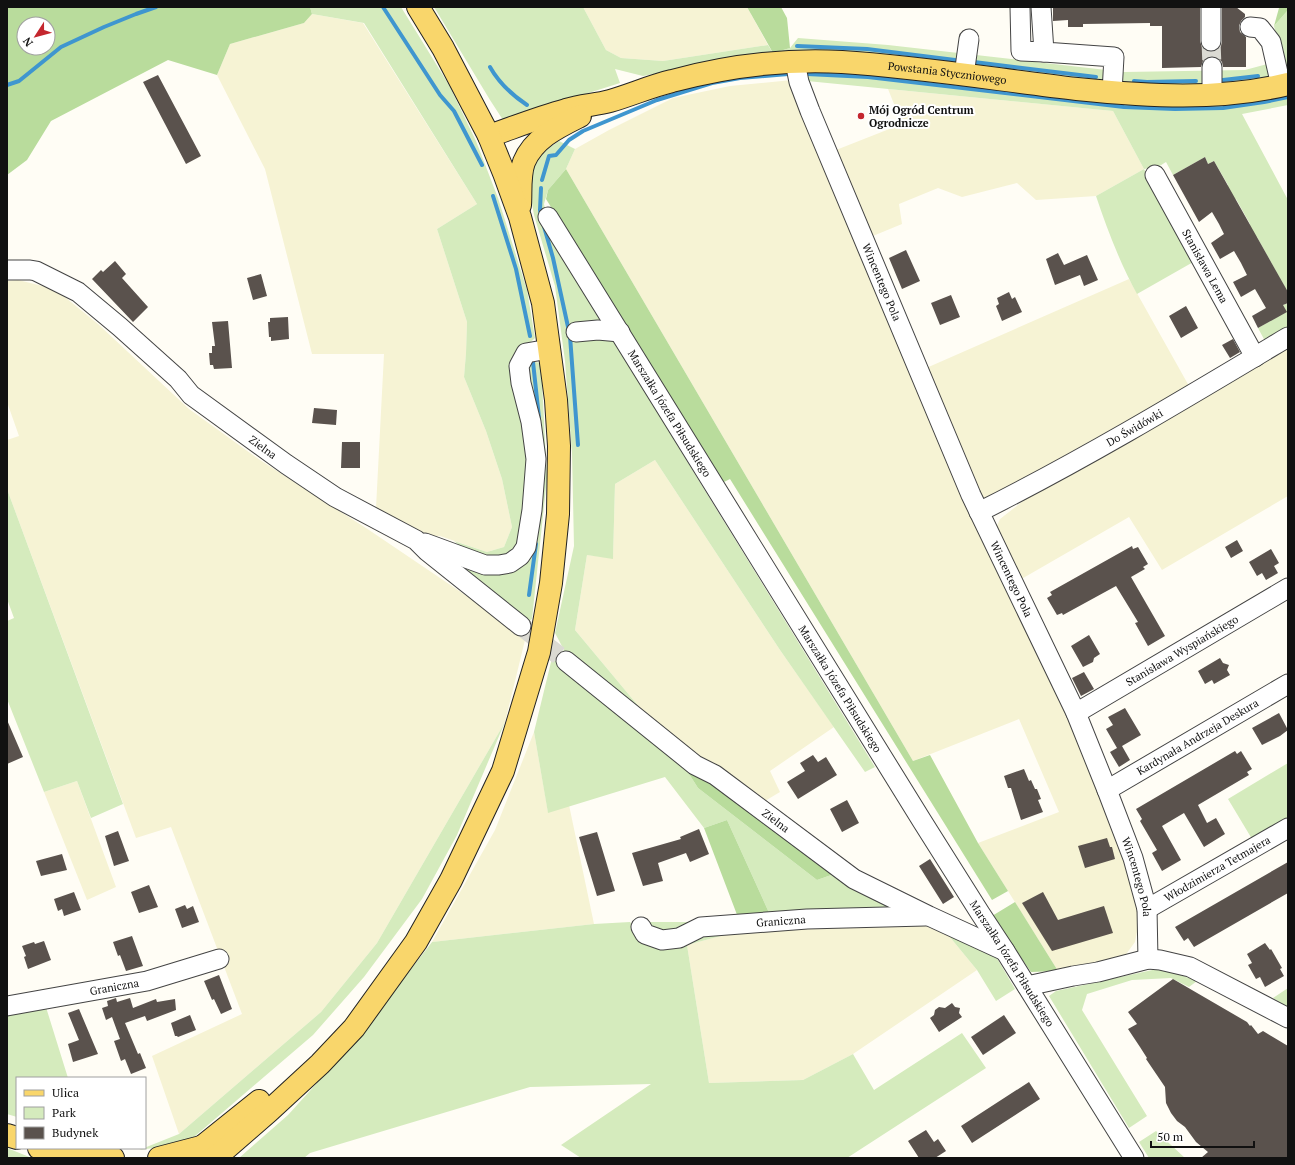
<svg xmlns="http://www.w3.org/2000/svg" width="1295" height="1165" font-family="'PT Serif',serif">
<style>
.farmland{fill:#f6f3d4}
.green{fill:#d5ebbd}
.forest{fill:#b9dc9c;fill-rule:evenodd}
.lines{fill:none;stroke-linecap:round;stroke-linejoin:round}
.stream{stroke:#3f96cf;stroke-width:4}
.building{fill:#5a524d}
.minor-tunnel{stroke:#dbdad3;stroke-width:19;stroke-dasharray:19 10;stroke-linecap:butt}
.minor-casing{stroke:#444;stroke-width:21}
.major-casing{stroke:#222;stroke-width:24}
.minor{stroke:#fff;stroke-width:19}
.major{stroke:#f9d66b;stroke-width:22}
.poi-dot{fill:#c4262e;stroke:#fff;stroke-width:1.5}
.labels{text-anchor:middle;stroke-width:4;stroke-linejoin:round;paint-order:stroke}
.street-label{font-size:11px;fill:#111;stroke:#fff}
.poi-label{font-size:11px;font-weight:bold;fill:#111;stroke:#fff;text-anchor:start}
</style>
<rect width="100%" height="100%" fill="#fffdf5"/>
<path class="farmland" d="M583,7H747L768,45L663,61L621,58L606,50Z
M312,14L363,23L477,204L437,229L467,322L466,353L464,377L486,431L502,479L512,527L504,547L487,552L440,536L427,537L376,508L384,354H312L265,169L217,75L230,44L304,23Z
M792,80L1103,795L1136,901L1139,922L1135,942L1124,957L1089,967L1058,971L978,843L1059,812L1019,719L913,761L566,169L575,149L609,130L673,98L730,86Z
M888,89L1113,111L1144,169L1096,196L1036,200L1017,183L962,197L938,188L899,204L902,224L868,238L836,150L902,124Z
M1129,279L1189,386L980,503L924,369Z
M18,280L55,289L98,324L189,409L260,460L369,530L526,636L505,722L377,943L321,1012L179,1134L152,1056L242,1014L171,827L136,838L7,489V440L19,436L7,402V281Z
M1288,344V496L1162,570L1129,517L1018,581L996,528L1000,519L1041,487Z
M655,460L780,650L834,727L770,771L780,792L760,804L650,720L575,630L587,555L613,558L615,484Z
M534,732L548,812L569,805L594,924L432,942L495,830Z
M77,781L116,887L87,900L44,792Z
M914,921L949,936L977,970L853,1054L803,1080L709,1083L687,945L743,930Z"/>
<path class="green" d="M310,7H401L449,85L476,141L498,198L527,290L535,338L518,354L532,466L519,546L508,557L470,554L454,541L487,552L504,547L512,527L502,479L486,431L464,377L466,353L467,322L437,229L477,204L364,23L312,14Z
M434,7H583L606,50L621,58L663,61L768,45L773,53L790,48L798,38L888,45L1124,72L1245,70L1282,60L1274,26L1288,10V76L1203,89L722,61L643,76L615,69L620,83L503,120L490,100Z
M809,69L1288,92V105L1242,114L1288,200V293L1257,237L1248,242L1250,224L1236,199L1227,204L1228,185L1214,161L1208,164L1205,157L1173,175L1166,162L1158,167L1144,169L1195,261L1137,294C1120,263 1107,229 1096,196L1144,169L1113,111L807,81Z
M559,141L575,149L566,169L548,190L544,204L551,235L696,476L875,767L865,772L780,650L655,460L615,484L613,559L587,555L575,630L650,720L648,723L560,654L564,650L555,633L574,546L572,453L565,361L555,286L534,215L528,179L533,159Z
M1288,303V328L1265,341L1258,328L1286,312L1283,305Z
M529,361L541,363L547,478L532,619L526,623L442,554L474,566L530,549L524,371Z
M7,489L123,804L91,818L77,781L44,792L7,699V621L14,618L7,599Z
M552,658L663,744L684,766L698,788L817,880L837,873L903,912L771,917L727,820L704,828L665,777L548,813L534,732Z
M505,722L457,835L422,899L364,977L313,1035L194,1137L160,1147L139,1150L179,1134L321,1012L377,943Z
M1288,763V823L1255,844L1228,799Z
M630,922L645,943L702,934L743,930L687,945L709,1083L803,1080L853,1054L874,1090L962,1033L986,1068L847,1158H581L561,1145L651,1084L530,1087L310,1153L304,1158H239L288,1115L357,1039L432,942L594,924Z
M642,922H703L658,936Z
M949,936L991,948L1015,989L996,1001L977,970Z
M1157,969L1173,972L1197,981L1189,987L1171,978L1132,980L1087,994L1082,1010L1147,1116L1129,1128L1049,996L1056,991Z
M1288,988V1006H1286L1273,998Z
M45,1004L68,1078H17V1117L7,1114V1010Z
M1156,1131L1185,1158H1149L1139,1142Z
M7,1148L32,1158L7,1157Z"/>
<path class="forest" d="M7,7H310L312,14L304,23L230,44L217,75L168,60L51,121L27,160L7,175ZM24,24H48V48H24Z
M747,7H781L787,18L790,48L773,53Z
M1278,7H1288V10L1274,26L1279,8Z
M566,169L913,761L930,755L978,843L1008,891L992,900L730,479L722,483L546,199L548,190Z
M684,766L713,780L837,873L817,880L698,788Z
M727,820L771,917L739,920L704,828Z
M1015,902L1058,971L1031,972L992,916Z"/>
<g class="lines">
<path class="stream" d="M383,7L440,95L454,111L482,165
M797,46L867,49L955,60
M974,62L1096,77
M490,67C499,83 512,95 527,105
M807,74L868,77L1124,107L1175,109L1223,108L1264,102L1288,97
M1223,80L1258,76
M1134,81L1147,82L1196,81
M7,85L19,81L61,47L104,27L136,14L156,7
M542,180L549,156L556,155L569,140L583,131L657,100L712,83L740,78L788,74
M541,188L540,210L541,216
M493,196L516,269L530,336
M543,223L553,258L570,336L578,445
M533,362L539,418
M529,595L536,544"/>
</g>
<path class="building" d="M1053,7H1200V41L1202,47L1206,51L1211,52L1217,50L1221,46L1222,41V7H1236L1245,14V17L1241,21L1239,26L1240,32L1246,37V67H1223L1222,62L1218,58L1212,56L1207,57L1203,61L1201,67L1162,68V26H1150V23L1083,24V27H1068V20L1053,21Z
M158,75L201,156L186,164L143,82Z
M1205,157L1208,164L1214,161L1288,292V303L1283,305L1287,312L1258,328L1252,316L1266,308L1255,289L1241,297L1233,282L1247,275L1241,263L1234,251L1220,259L1211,243L1224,234L1219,224L1212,212L1199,222L1173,175Z
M906,250L920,281L902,289L889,258Z
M1058,253L1064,265L1087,255L1098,280L1084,286L1080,275L1055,285L1046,259Z
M115,261L126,274L122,278L148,307L133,322L92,279L101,270L103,272Z
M261,274L267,296L253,300L247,278Z
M1009,292L1012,299L1015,297L1022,312L1002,321L996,306L999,304L997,298Z
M951,295L960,317L940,325L931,303Z
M1186,306L1198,328L1181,338L1169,316Z
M288,317L289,339L271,341V337H269L268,322H270V318Z
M228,321L232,368L214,369L213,365H210L209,353H212V346H215L212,322Z
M1233,339L1240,352L1230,358L1222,345Z
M314,408L337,410L336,425L312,423Z
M342,442H360V468H341Z
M1237,540L1243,551L1231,558L1225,547Z
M1132,546L1133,549L1138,547L1148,564L1143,567L1145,569L1131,577L1165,636L1148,646L1135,623L1138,622L1116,586L1063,615L1062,613L1057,615L1047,598L1052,595L1050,592Z
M1271,549L1279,563L1274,566L1278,573L1266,580L1262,573L1257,576L1249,562Z
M1089,635L1100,654L1094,658L1093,662L1083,667L1071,646Z
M1220,658L1223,663L1229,665L1227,670L1230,675L1214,684L1212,680L1205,684L1198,671Z
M1084,672L1094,689L1081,696L1072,678Z
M1125,708L1141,735L1122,746L1130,760L1119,767L1110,752L1117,748L1106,729L1113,725L1108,717Z
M1279,713L1288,730L1280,736L1262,745L1252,728Z
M7,720L23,757L7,764Z
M1235,751L1237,754L1241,751L1252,769L1247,772L1249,775L1198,805L1207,823L1216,818L1225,834L1204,847L1184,813L1162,826L1181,860L1162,871L1152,853L1157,850L1140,821L1142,819L1136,809Z
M813,755L818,762L826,757L837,775L798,799L787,782L805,771L800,763Z
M1024,769L1029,781L1031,780L1035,789H1037L1041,799L1038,800L1043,812L1021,820L1011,788H1008L1004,776Z
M847,800L859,823L842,832L830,809Z
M699,829L709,854L690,862L686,853L658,863L663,881L643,886L632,853L681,839L680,837Z
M118,831L129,861L114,866L105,836Z
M597,832L615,891L597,896L579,837Z
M1107,838L1110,847H1112L1115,859L1085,868L1078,846Z
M62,854L67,870L41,876L36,861Z
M930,859L954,897L943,904L919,866Z
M1288,862V893L1194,947L1188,938L1184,941L1175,927Z
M149,885L158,907L139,913L131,892Z
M74,892L81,910L64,916L62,909L58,911L54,899Z
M1043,892L1058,920L1104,906L1113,933L1052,951L1022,903Z
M185,905L187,909L193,906L199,922L182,928L175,909Z
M132,936L143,966L126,971L120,955L118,956L113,942Z
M44,941L51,960L28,969L24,957L26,956L22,946L34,942L35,944Z
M1265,943L1270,950L1271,949L1282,968L1280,969L1284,976L1265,987L1260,977L1256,979L1248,965L1252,963L1247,954Z
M219,975L232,1009L221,1014L214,999L212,1000L204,981Z
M1173,979L1247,1022L1250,1026L1251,1025L1258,1034L1263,1031L1288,1046V1158H1201L1208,1152L1196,1142L1185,1127L1177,1121L1171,1113L1166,1103L1165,1087L1146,1059L1147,1058L1140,1047L1128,1029L1137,1024L1128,1012Z
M116,998L117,1002L130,998L133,1008L156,999L157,1002L175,999L176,1010L147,1021L145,1016L125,1023L138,1054L140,1053L146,1068L131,1074L125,1059L121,1061L114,1041L120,1039L112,1017L106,1020L102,1008L108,1006L107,1001Z
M952,1003L955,1007L960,1008L959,1013L962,1017L939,1032L930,1018L934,1015L935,1010L939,1007L945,1008Z
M79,1009L98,1054L73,1062L68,1044L79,1040L68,1013Z
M190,1015L196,1030L178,1037L177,1036H175L171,1023Z
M1004,1015L1016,1033L983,1055L971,1037Z
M1029,1082L1040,1099L972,1143L961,1126Z
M926,1130L934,1142L938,1139L946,1151L935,1158H919L908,1141Z"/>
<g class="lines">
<path class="minor-tunnel" d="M1211,41L1212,67
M521,626L566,661"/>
<g class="minor-casing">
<g id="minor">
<path d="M1020,7L1021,51L1044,52"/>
<path d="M1041,7L1044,52L1114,57L1112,92"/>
<path d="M1211,7V41"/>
<path d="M1250,27L1260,28L1271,42L1281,86"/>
<path id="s1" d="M795,62L799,82L810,111L971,495L1076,713L1107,790L1133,858L1147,909L1148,959"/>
<path d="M1212,67V94"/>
<path d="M964,75L969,39"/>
<path id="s2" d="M1155,175L1255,357"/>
<path id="s3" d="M548,217L922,821L980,913L1005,951L1134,1158"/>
<path id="s4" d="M7,270H30L36,271L78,292L120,327L178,379L191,395L286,464L335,497L416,540L427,551L521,626"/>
<path d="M576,332L598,330L620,332"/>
<path id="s5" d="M979,512C1085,459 1186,398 1288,337"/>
<path d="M425,543L485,565H499L510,563L520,556L526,547L532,510L536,459L531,422L521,383L519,366L526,353L549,349"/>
<path id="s6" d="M566,661L695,765L715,775L854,879L929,916L1005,951"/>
<path id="s7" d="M1076,713L1288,588"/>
<path id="s8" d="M1107,790L1288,684"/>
<path id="s9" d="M1147,909L1288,828"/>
<path id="s10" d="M641,927L645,934L662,940L679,938L701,927L807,919L925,916"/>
<path d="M1027,986L1073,976L1098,972L1148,959L1160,960L1190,967L1288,1018"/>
<path id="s11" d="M7,1006L147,981L219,959"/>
</g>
</g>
<g class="major-casing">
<g id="major">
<path id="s12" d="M489,136C515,127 540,117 566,110C581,105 596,105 610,101C631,95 651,86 672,81C727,66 785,59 842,62C921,67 999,80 1077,89C1147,96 1219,101 1288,84"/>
<path d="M520,205C521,192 519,175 524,162C534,138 558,127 580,116"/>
<path d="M7,1135L17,1138"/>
<path d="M39,1148L62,1158"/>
<path d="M67,1148L113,1158"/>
<path d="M159,1158L201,1147"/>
<path d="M188,1158L259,1101"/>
<path d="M215,1158L268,1112L320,1064L354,1028L416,942L451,880L503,771L539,652L551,583L558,514L559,446L556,400L543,303L520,217L504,173L489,136L443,48L418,7"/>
</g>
</g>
<use href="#minor" class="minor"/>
<use href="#major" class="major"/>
</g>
<circle class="poi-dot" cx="861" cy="116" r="4"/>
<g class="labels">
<g class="street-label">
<text dy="4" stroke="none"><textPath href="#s12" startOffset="469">Powstania Styczniowego</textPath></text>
<text dy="4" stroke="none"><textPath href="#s2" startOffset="104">Stanisława Lema</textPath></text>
<text dy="4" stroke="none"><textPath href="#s1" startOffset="237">Wincentego Pola</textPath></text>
<text dy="4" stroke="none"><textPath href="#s3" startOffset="231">Marszałka Józefa Piłsudskiego</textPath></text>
<text dy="4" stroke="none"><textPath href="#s5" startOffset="177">Do Świdówki</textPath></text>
<text dy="4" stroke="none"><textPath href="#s4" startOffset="318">Zielna</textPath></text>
<text dy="4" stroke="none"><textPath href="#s1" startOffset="561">Wincentego Pola</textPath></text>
<text dy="4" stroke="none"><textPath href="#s7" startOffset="123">Stanisława Wyspiańskiego</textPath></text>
<text dy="4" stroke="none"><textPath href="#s3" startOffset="555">Marszałka Józefa Piłsudskiego</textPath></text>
<text dy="4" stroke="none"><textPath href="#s8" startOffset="105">Kardynała Andrzeja Deskura</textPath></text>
<text dy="4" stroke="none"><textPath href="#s6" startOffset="264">Zielna</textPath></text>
<text dy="4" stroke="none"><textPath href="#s9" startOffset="81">Włodzimierza Tetmajera</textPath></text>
<text dy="4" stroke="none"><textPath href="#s1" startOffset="885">Wincentego Pola</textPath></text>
<text dy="4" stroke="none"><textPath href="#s10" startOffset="148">Graniczna</textPath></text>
<text dy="4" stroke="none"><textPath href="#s3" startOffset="879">Marszałka Józefa Piłsudskiego</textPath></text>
<text dy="4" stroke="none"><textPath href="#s11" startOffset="109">Graniczna</textPath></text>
</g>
<g class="poi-label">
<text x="869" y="114">Mój Ogród Centrum<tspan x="869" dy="13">Ogrodnicze</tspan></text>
</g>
</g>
<rect width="1295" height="1165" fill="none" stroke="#111111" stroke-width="16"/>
<rect x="16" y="1077" width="130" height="72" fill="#ffffff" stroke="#a0a0a0"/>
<rect x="24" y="1090" width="20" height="6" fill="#f9d66b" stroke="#a0a0a0"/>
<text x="52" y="1097" font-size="12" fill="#111111">Ulica</text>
<rect x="24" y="1107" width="20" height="12" fill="#d5ebbd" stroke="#a0a0a0"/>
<text x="52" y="1117" font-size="12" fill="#111111">Park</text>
<rect x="24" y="1127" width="20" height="12" fill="#5a524d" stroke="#a0a0a0"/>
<text x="52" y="1137" font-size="12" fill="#111111">Budynek</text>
<g transform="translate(36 36) rotate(234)"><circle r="19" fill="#ffffff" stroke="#a0a0a0"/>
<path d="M0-3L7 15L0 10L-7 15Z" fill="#c4262e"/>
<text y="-6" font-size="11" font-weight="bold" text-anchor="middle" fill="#111111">N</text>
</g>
<path d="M1151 1141v6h103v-6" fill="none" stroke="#111111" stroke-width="2"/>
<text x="1157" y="1141" font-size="12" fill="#111111" stroke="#ffffff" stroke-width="3" paint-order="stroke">50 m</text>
</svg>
